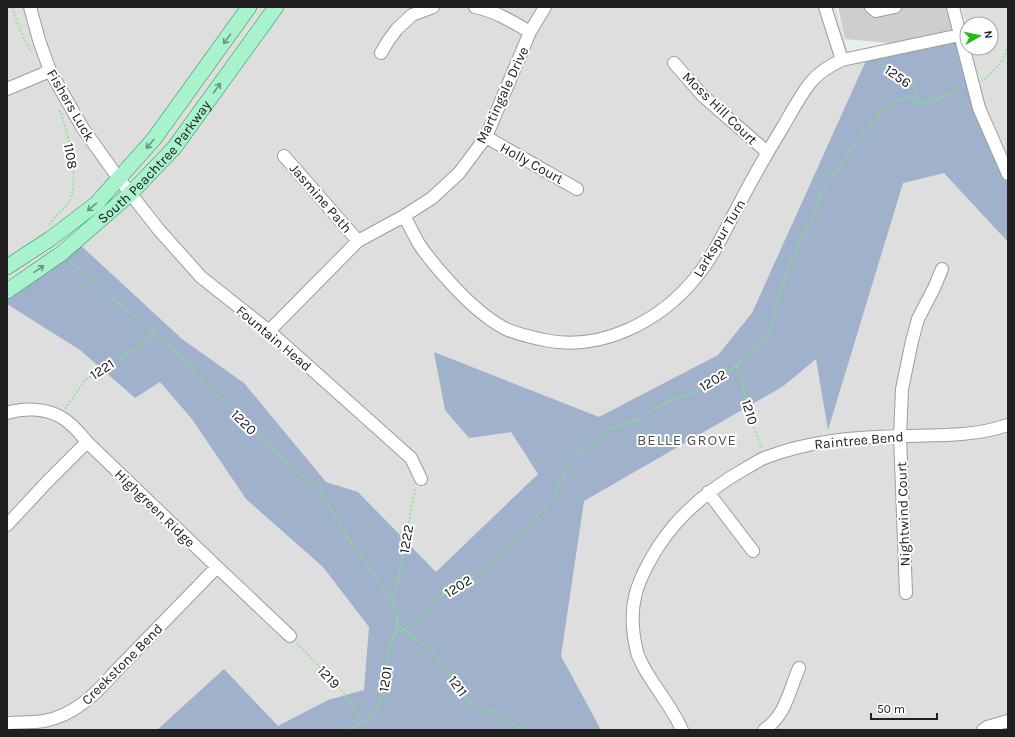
<svg xmlns="http://www.w3.org/2000/svg" width="1015" height="737" font-family="Karla,sans-serif">
<style>
.residential{fill:#dddedd}
.religious{fill:#cecece}
.forest{fill:#a0b1cb}
.lines{fill:none;stroke-linecap:round;stroke-linejoin:round}
.minor-casing{stroke:#9d9d9d;stroke-width:14}
.major-casing{stroke:#0f8d57;stroke-width:16}
.path{stroke:#7bed7c;stroke-width:1.5;stroke-dasharray:2 2;stroke-linecap:butt}
.minor{stroke:#fff;stroke-width:12}
.major{stroke:#a9f3cc;stroke-width:15}
.oneway{stroke:#6b947f}
.labels{text-anchor:middle;stroke-width:4;stroke-linejoin:round;paint-order:stroke}
.street-label{font-size:14px;fill:#202020;stroke:#fff}
.neighbourhood-label{font-size:15px;letter-spacing:1px;fill:#535353;stroke:#fff}
</style>
<rect width="100%" height="100%" fill="#e7f0ec"/>
<path class="residential" d="M7,7H835L852,65L967,40V48H991V24H967V29L962,7H1008V730H7Z"/>
<path class="religious" d="M838,7H954L960,37L909,45L845,39Z"/>
<path class="forest" d="M960,35L1008,167V242L944,173L903,183L828,430L816,359L782,387L584,501L561,656L601,730H157L224,669L278,726L328,700L364,690L369,627L323,567L246,499L192,419L160,382L135,398L80,350L7,304V291L76,241L182,339L244,383L326,482L358,492L436,572L538,474L511,432L469,438L445,410L434,352L599,417L718,355L752,313L869,54Z"/>
<g class="lines">
<g class="minor-casing">
<path id="minor" d="M30,7L39,40L50,71L82,127L119,179L159,230L201,277L269,331L411,458L421,479
M475,7C495,11 513,22 530,32
M825,7L842,60
M871,7L876,11L895,7
M953,7L979,108L1008,174
M381,53L388,41L397,29L412,15L433,7
M674,63L703,96L767,152
M7,89L50,71
M486,137L577,189
M284,156L358,241
M404,216C409,225 414,235 419,244C427,256 437,268 447,279C463,297 482,316 504,328C515,334 532,337 544,340C602,352 661,321 697,276C713,257 724,232 736,210C751,181 767,153 784,125C792,111 801,94 811,82C819,72 831,65 842,60L960,35
M269,331L358,241L404,216L432,198L459,173L486,137L530,32L545,7
M7,413C23,408 44,408 59,416C69,421 80,433 87,442L217,567L290,636
M708,492L753,551
M7,525L48,481L87,442
M906,593L900,436L902,389L912,341L918,319L934,288L942,269
M7,723C19,722 32,723 44,721C73,716 96,694 114,673L217,567
M682,730C672,707 655,688 643,666C641,661 638,657 637,652C626,607 636,581 660,544C682,511 714,486 748,467C754,464 760,459 767,457C809,441 855,437 900,436C936,435 973,437 1008,425
M764,730C786,715 789,691 799,668
M983,730L987,727L1008,721"/>
</g>
<g class="major-casing">
<g id="major">
<path d="M7,267L50,239L96,204L154,139L249,7"/>
<path id="s1" d="M7,291L62,253L130,194L174,148L276,7"/>
</g>
</g>
<path class="path" d="M12,7L19,28L31,52
M879,63L891,73L907,80L914,85L918,103
M981,80H984L1000,64L1008,48
M49,225L57,214L65,208L71,198L73,190L74,167L73,155L62,116L58,108
M70,261L118,303L154,332L174,350L196,375L285,462L318,488L351,543L393,601L398,613L396,632L389,647L388,657V674L386,689L378,706L371,716L362,723L347,730
M736,366L741,378L749,416L762,448
M65,409L85,380L108,364L140,347L154,332
M393,601L402,560L412,503L416,488
M397,623L404,631L432,651L460,688L472,706L494,711L517,726L520,730
M396,632L404,631L441,596L466,583L492,561L530,524L553,498L564,474L576,457L609,428L634,421L643,417L652,410L673,400L705,387L736,366L769,333L778,300L792,258L817,209L822,193L835,175L853,145L880,114L898,100L909,97L918,103L934,101L951,93L960,85L963,84
M297,643L344,693L362,723"/>
<use href="#minor" class="minor"/>
<use href="#major" class="major"/>
</g>
<defs><path id="oneway-shaft" d="M-6 0H5M1.5-3L5.5 0L1.5 3" fill="none" stroke-width="1.6" stroke-linecap="round" stroke-linejoin="round"/></defs>
<g class="oneway">
<use href="#oneway-shaft" transform="translate(227 39) rotate(126)"/>
<use href="#oneway-shaft" transform="translate(217 88) rotate(-54)"/>
<use href="#oneway-shaft" transform="translate(150 144) rotate(131)"/>
<use href="#oneway-shaft" transform="translate(92 207) rotate(141)"/>
<use href="#oneway-shaft" transform="translate(39 269) rotate(-35)"/>
</g>
<g class="labels">
<g class="street-label">
<text transform="translate(898 76) rotate(35)" y="5">1256</text>
<text transform="translate(502 95) rotate(-65)" y="5">Martingale Drive</text>
<text transform="translate(71 105) rotate(60)" y="5">Fishers Luck</text>
<text transform="translate(720 108) rotate(44)" y="5">Moss Hill Court</text>
<text transform="translate(71 156) rotate(80)" y="5">1108</text>
<text dy="5" stroke="none"><textPath href="#s1" startOffset="197">South Peachtree Parkway</textPath></text>
<text transform="translate(532 163) rotate(29)" y="5">Holly Court</text>
<text transform="translate(321 198) rotate(49)" y="5">Jasmine Path</text>
<text transform="translate(719 238) rotate(-59)" y="5">Larkspur Turn</text>
<text transform="translate(274 338) rotate(40)" y="5">Fountain Head</text>
<text transform="translate(102 369) rotate(-33)" y="5">1221</text>
<text transform="translate(713 380) rotate(-31)" y="5">1202</text>
<text transform="translate(750 412) rotate(73)" y="5">1210</text>
<text transform="translate(244 422) rotate(45)" y="5">1220</text>
<text transform="translate(859 440) rotate(-5)" y="5">Raintree Bend</text>
<text transform="translate(155 508) rotate(44)" y="5">Highgreen Ridge</text>
<text transform="translate(903 514) rotate(-92)" y="5">Nightwind Court</text>
<text transform="translate(406 539) rotate(-80)" y="5">1222</text>
<text transform="translate(458 586) rotate(-32)" y="5">1202</text>
<text transform="translate(122 664) rotate(-45)" y="5">Creekstone Bend</text>
<text transform="translate(329 677) rotate(47)" y="5">1219</text>
<text transform="translate(385 679) rotate(-81)" y="5">1201</text>
<text transform="translate(458 686) rotate(54)" y="5">1211</text>
</g>
<g class="neighbourhood-label">
<text x="687" y="445">BELLE GROVE</text>
</g>
</g>
<rect width="1015" height="737" fill="none" stroke="#202020" stroke-width="16"/>
<g transform="translate(979 36) rotate(81)"><circle r="19" fill="#ffffff" stroke="#a6a6a6"/>
<path d="M0-3L7 15L0 10L-7 15Z" fill="#24bc14"/>
<text y="-6" font-size="11" font-weight="bold" text-anchor="middle" fill="#202020">N</text>
</g>
<path d="M871 713v6h66v-6" fill="none" stroke="#202020" stroke-width="2"/>
<text x="877" y="713" font-size="12" fill="#202020" stroke="#ffffff" stroke-width="3" paint-order="stroke">50 m</text>
</svg>
